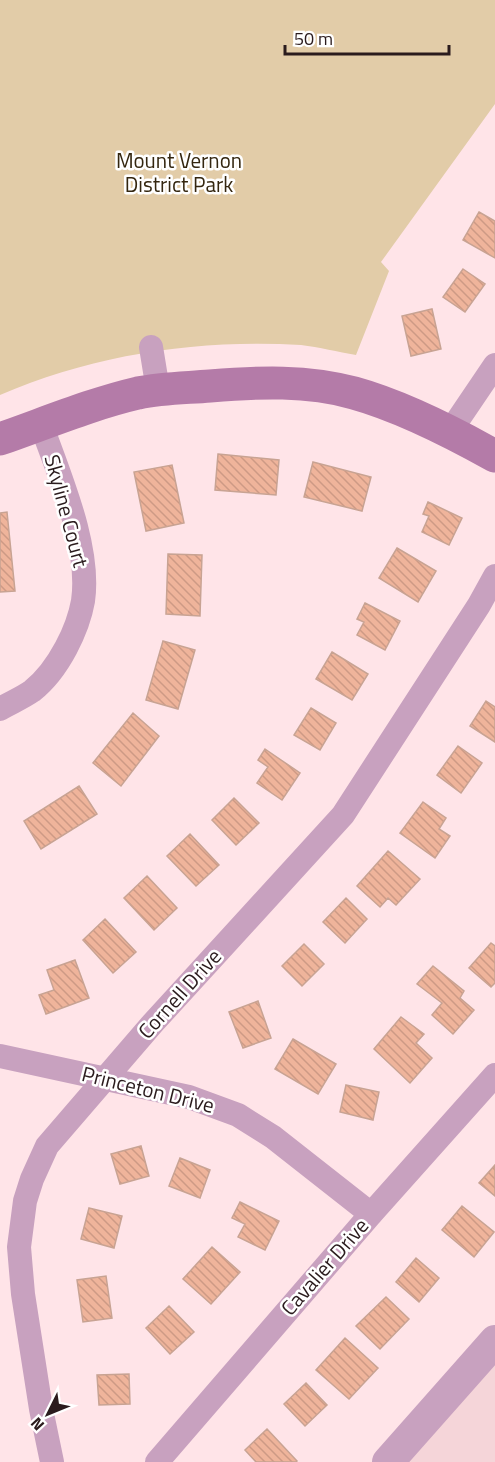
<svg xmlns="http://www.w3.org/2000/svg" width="495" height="1462" font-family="'Titillium Web',sans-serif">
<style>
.built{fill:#f5d5d9}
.green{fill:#e2cca8}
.building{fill:url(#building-back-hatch);stroke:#c8a393;stroke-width:1.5}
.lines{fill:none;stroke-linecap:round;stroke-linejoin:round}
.minor{stroke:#c8a1bf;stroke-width:24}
.tertiary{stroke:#c8a1bf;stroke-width:32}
.secondary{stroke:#b47ba8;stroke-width:33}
.labels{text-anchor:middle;stroke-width:5;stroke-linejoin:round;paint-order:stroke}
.park-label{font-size:21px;fill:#34260f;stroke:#fff}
.street-label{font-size:21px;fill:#2a1b1d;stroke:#fff}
</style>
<defs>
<pattern id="building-back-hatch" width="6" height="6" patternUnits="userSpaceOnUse" patternTransform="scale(1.5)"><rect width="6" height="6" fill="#efb49b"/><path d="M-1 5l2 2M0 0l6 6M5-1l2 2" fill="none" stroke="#cd9a85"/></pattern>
</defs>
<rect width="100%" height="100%" fill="#ffe4e8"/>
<path class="built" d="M495,1359V1462H406Z"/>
<path class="green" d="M0,0H495V104L381,262L389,271L356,355C338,352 319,347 301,345C199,339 95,354 0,395Z"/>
<path class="building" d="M479,212L495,221V258L463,240Z
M463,269L485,284L465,312L443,297Z
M432,309L441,349L411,356L402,316Z
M218,454L279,460L276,495L215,490Z
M313,462L371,477L362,511L304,497Z
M172,465L184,523L146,531L134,472Z
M428,502L462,518L449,545L422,532L429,516L423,514Z
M7,512L15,591L0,592V513Z
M397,548L436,571L418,602L379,578Z
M168,554L202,555L200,616L166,614Z
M365,603L400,621L385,650L357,635L364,622L357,619Z
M163,641L195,650L178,709L146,700Z
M332,652L368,674L352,700L316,679Z
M486,701L495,707V742L470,726Z
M311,708L336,723L320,750L294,735Z
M133,713L159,736L121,786L93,763Z
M458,746L482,763L461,793L437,775Z
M265,749L300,773L282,800L257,783L268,767L258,760Z
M79,786L97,814L41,849L24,821Z
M234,798L259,823L236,845L212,820Z
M423,802L446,818L439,829L450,836L435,858L400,833Z
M190,834L219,865L196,886L167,856Z
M388,851L420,879L396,905L388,898L380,907L357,886Z
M147,876L177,908L154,930L124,898Z
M346,898L367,919L345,943L323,922Z
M105,919L136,952L113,973L83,940Z
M491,943L495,946V983L491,987L469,968Z
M304,944L324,964L302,986L282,966Z
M75,960L89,998L46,1014L39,995L54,990L47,970Z
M433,966L464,991L460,998L474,1010L453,1034L432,1015L442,1003L417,984Z
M258,1001L271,1038L243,1048L229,1012Z
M401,1017L424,1034L416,1043L432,1058L410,1083L374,1049Z
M293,1039L336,1064L318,1094L275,1069Z
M346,1085L379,1092L373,1120L340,1112Z
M141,1146L149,1176L120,1184L111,1154Z
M180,1158L210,1170L200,1198L169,1186Z
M495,1165V1196L479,1183Z
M240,1202L279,1221L265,1250L238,1237L245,1224L232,1218Z
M462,1206L494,1232L474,1257L442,1230Z
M89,1208L122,1216L114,1248L81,1239Z
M212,1247L240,1272L211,1304L183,1279Z
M416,1258L439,1278L419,1302L396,1282Z
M106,1276L112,1318L83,1322L77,1280Z
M386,1297L409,1319L380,1349L356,1326Z
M169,1306L194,1332L170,1354L146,1328Z
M345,1338L378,1368L349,1399L316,1370Z
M129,1374L130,1404L99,1405L97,1375Z
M306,1383L327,1405L305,1426L284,1404Z
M267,1429L297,1461L296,1462H256L245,1450Z"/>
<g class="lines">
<path class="minor" d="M151,347L158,390
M449,433L495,365
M0,709C10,703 22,698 32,691C46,680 58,663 66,648C74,633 80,618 83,601C91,547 59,475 41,424
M0,1056L189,1097L238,1115L273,1137L371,1214
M52,1462L41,1409L23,1294L19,1247L25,1201L32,1179L47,1146L153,1023L343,815L479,605L495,576
M157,1462L371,1214L495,1075"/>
<path class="tertiary" d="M388,1462L495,1341"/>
<path class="secondary" d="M0,439C46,423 91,404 138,393C162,388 186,388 210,386C259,382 307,380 354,393C401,406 452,432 495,456"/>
</g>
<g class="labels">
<g class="park-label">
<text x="179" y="168">Mount Vernon<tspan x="179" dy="24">District Park</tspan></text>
</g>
<g class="street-label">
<text transform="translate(66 511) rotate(75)" y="7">Skyline Court</text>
<text transform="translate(180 994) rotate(-48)" y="7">Cornell Drive</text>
<text transform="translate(148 1090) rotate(14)" y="7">Princeton Drive</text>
<text transform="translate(325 1267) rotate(-49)" y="7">Cavalier Drive</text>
</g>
</g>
<g transform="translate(48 1414) rotate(227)" stroke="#ffffff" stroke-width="4.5" paint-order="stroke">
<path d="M0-4.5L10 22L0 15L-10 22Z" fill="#2a1b1d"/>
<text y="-9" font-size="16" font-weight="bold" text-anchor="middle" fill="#2a1b1d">N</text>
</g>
<path d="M285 45v9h164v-9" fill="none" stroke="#2a1b1d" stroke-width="3"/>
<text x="294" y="45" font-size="18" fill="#2a1b1d" stroke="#ffffff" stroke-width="4.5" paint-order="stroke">50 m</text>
</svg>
